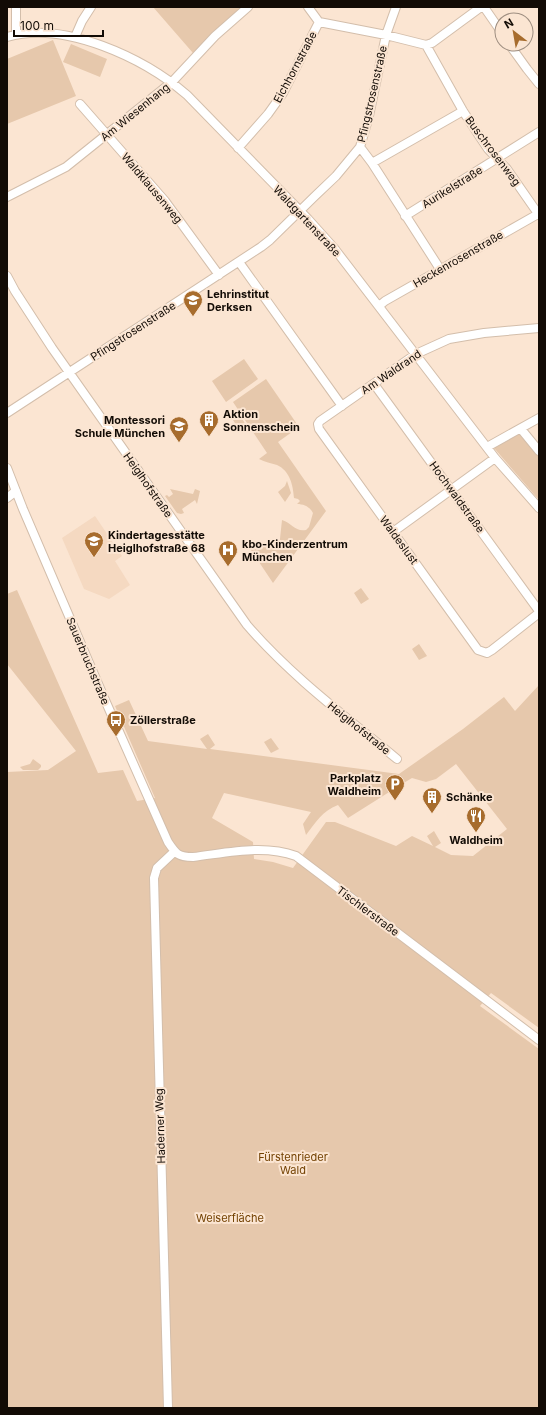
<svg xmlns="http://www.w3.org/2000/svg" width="546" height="1415" font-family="Inter,sans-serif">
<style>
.built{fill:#f5d9c1}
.green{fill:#e6c8ac;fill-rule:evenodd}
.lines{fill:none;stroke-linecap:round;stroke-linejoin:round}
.minor-casing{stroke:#d3beab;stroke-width:10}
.minor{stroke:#fff;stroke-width:8}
.labels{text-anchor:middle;stroke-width:4;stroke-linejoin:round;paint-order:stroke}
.street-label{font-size:11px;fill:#120b05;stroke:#fbe5d2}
.poi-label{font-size:11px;font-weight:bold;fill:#120b05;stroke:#fbe5d2;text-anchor:start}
.park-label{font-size:11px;fill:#734203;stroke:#fbe5d2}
</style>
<rect width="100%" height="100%" fill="#fbe5d2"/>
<path class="built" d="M95,516L122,556L115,561L130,585L109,599L84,589L62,538Z"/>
<path class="green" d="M153,7H245L193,53Z
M53,40L76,96L7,124V59Z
M71,44L107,59L100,77L63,62Z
M244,359L258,379L226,402L212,381Z
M266,379L299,427L278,442L326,511L273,583L249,547L259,543L279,548L282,520C292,523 295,532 306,530L309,527L313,513C310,507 304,504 297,504L300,501L298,499L294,498C293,485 290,471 277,465C271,463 265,462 259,459L267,453L233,402Z
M240,415L247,427L240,431L233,420Z
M519,434L539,457V500L494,448Z
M287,481L291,493L285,502L278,492L285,486Z
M170,489L193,494L195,489L200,491L197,504L195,500L182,509L184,513L181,514L177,513L165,496L167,495L169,497L173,494Z
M361,588L369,599L361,604L354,593Z
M17,590L98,773L123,770L137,801L155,798L115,706L129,700L148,741L207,749L200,739L208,734L215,745L210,749L399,774L463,729L504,697L515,711L539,685V1028L491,993L480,1006L539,1049V1408H7V772L48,770L76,751L7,664V594ZM456,764L507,829L473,856L451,855L435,847L441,843L434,831L427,836L433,846L412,836L396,846L335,822H326L293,868L273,862L254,859L253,842L212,818L224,793L311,812L303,824L306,835C316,822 322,811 338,805L348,818L402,784L412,778L426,782L436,779Z
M419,644L427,656L419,660L412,649Z
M271,738L279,749L271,753L264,742Z
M33,759L41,765V767L38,770H23L20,767L30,764Z"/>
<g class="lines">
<g class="minor-casing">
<path id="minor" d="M16,7V34
M308,7L319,22L386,35L426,45L432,43L481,7
M484,7L502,33
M7,37C64,20 144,58 187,95L308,219L334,248L495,458L539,508
M75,37L82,21L91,7
M509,44L527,69L539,84
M426,45L463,111L478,134L488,149L507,169L539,215
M80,104L165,201L219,275
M360,147L372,163L440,269
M238,148L268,114L283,93L319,22
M372,163L463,111
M7,197L66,167L172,82L215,36L248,7
M405,216L539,132
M239,262L342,406
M7,276L15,291L52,348L247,625C291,676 345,716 397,759
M379,306L385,301L538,214
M539,328L484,333L449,339L416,354L320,421L318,424L319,429L478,650L487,653L492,650L539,613
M374,384L539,611
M7,413L261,247L270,240L315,196L336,176L360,147L369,116L386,35L396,7
M521,429L539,451
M487,447L539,418
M7,468L23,509L105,700L168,842C176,854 178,857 193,857C227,853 263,844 296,856L539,1040
M7,498L16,491
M393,532L495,458
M168,1408L154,878L157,868L174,852"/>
</g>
<use href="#minor" class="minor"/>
</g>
<defs>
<g id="school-pin" transform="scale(1)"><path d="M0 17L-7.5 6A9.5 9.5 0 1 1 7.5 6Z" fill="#a76c2d" stroke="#fbe5d2"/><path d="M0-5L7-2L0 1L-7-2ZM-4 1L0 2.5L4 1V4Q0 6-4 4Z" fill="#fff"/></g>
<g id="building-pin" transform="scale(1)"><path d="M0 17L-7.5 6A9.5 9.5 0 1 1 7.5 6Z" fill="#a76c2d" stroke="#fbe5d2"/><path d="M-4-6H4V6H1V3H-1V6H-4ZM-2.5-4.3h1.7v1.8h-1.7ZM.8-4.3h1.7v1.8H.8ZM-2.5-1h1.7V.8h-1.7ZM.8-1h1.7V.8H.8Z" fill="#fff"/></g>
<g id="hospital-pin" transform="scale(1)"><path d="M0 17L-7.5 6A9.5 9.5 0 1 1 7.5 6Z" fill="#a76c2d" stroke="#fbe5d2"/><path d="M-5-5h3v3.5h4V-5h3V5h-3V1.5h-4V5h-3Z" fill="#fff"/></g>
<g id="bus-pin" transform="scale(1)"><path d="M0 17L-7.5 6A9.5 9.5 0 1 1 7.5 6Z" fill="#a76c2d" stroke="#fbe5d2"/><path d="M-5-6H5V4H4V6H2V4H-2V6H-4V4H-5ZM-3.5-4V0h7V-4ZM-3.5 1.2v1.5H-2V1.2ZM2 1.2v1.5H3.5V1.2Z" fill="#fff"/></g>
<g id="parking-pin" transform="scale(1)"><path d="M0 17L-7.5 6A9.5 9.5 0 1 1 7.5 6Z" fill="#a76c2d" stroke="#fbe5d2"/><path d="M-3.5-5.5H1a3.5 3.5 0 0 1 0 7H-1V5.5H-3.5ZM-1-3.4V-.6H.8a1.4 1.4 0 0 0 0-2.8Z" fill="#fff"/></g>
<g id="restaurant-pin" transform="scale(1)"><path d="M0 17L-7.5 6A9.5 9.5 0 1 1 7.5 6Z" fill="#a76c2d" stroke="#fbe5d2"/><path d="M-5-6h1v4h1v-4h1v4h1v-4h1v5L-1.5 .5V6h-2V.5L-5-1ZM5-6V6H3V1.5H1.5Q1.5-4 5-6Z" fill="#fff"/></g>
</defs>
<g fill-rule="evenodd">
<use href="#school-pin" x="193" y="300"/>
<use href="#building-pin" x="209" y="420"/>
<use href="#school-pin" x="179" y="426"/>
<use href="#school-pin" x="94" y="541"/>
<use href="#hospital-pin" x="228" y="550"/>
<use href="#bus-pin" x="116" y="720"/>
<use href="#parking-pin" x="395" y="784"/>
<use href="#building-pin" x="432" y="797"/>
<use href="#restaurant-pin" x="476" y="816"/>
</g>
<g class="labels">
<g class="street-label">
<text transform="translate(295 67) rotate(-62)" y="4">Eichhornstraße</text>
<text transform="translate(372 94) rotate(-77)" y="4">Pfingstrosenstraße</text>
<text transform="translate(135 112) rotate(-39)" y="4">Am Wiesenhang</text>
<text transform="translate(493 151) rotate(53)" y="4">Buschrosenweg</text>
<text transform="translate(452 187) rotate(-32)" y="4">Aurikelstraße</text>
<text transform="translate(152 188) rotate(50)" y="4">Waldklausenweg</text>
<text transform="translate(307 221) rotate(47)" y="4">Waldgartenstraße</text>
<text transform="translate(458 259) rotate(-30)" y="4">Heckenrosenstraße</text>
<text transform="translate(133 331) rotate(-33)" y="4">Pfingstrosenstraße</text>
<text transform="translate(391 372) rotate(-34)" y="4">Am Waldrand</text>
<text transform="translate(148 485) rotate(55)" y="4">Heiglhofstraße</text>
<text transform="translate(457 497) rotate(54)" y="4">Hochwaldstraße</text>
<text transform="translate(399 540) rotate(54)" y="4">Waldeslust</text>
<text transform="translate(88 661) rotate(67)" y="4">Sauerbruchstraße</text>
<text transform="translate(359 728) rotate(39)" y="4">Heiglhofstraße</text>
<text transform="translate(368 911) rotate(37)" y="4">Tischlerstraße</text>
<text transform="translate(160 1126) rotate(-92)" y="4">Haderner Weg</text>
</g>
<g class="poi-label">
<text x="207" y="298">Lehrinstitut<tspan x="207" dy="13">Derksen</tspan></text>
<text x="223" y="418">Aktion<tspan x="223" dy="13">Sonnenschein</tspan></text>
<text x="165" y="424" text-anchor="end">Montessori<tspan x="165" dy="13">Schule München</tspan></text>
<text x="108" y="539">Kindertagesstätte<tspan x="108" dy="13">Heiglhofstraße 68</tspan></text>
<text x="242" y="548">kbo-Kinderzentrum<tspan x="242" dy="13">München</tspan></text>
<text x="130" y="724">Zöllerstraße</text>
<text x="381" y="782" text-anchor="end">Parkplatz<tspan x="381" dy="13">Waldheim</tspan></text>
<text x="446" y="801">Schänke</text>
<text x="476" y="844" text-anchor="middle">Waldheim</text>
</g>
<g class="park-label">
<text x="293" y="1161">Fürstenrieder<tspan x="293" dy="13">Wald</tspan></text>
<text x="230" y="1222">Weiserfläche</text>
</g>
</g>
<rect width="546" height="1415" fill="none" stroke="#120b05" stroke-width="16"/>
<g transform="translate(514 32) rotate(329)"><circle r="19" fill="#fbe5d2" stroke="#9e8e80"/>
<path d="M0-3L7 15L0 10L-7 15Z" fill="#a76c2d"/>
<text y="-6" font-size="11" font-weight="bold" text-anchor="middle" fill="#120b05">N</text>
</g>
<path d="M14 30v6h89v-6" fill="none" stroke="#120b05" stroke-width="2"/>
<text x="20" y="30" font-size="12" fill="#120b05" stroke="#fbe5d2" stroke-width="3" paint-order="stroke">100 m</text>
</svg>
